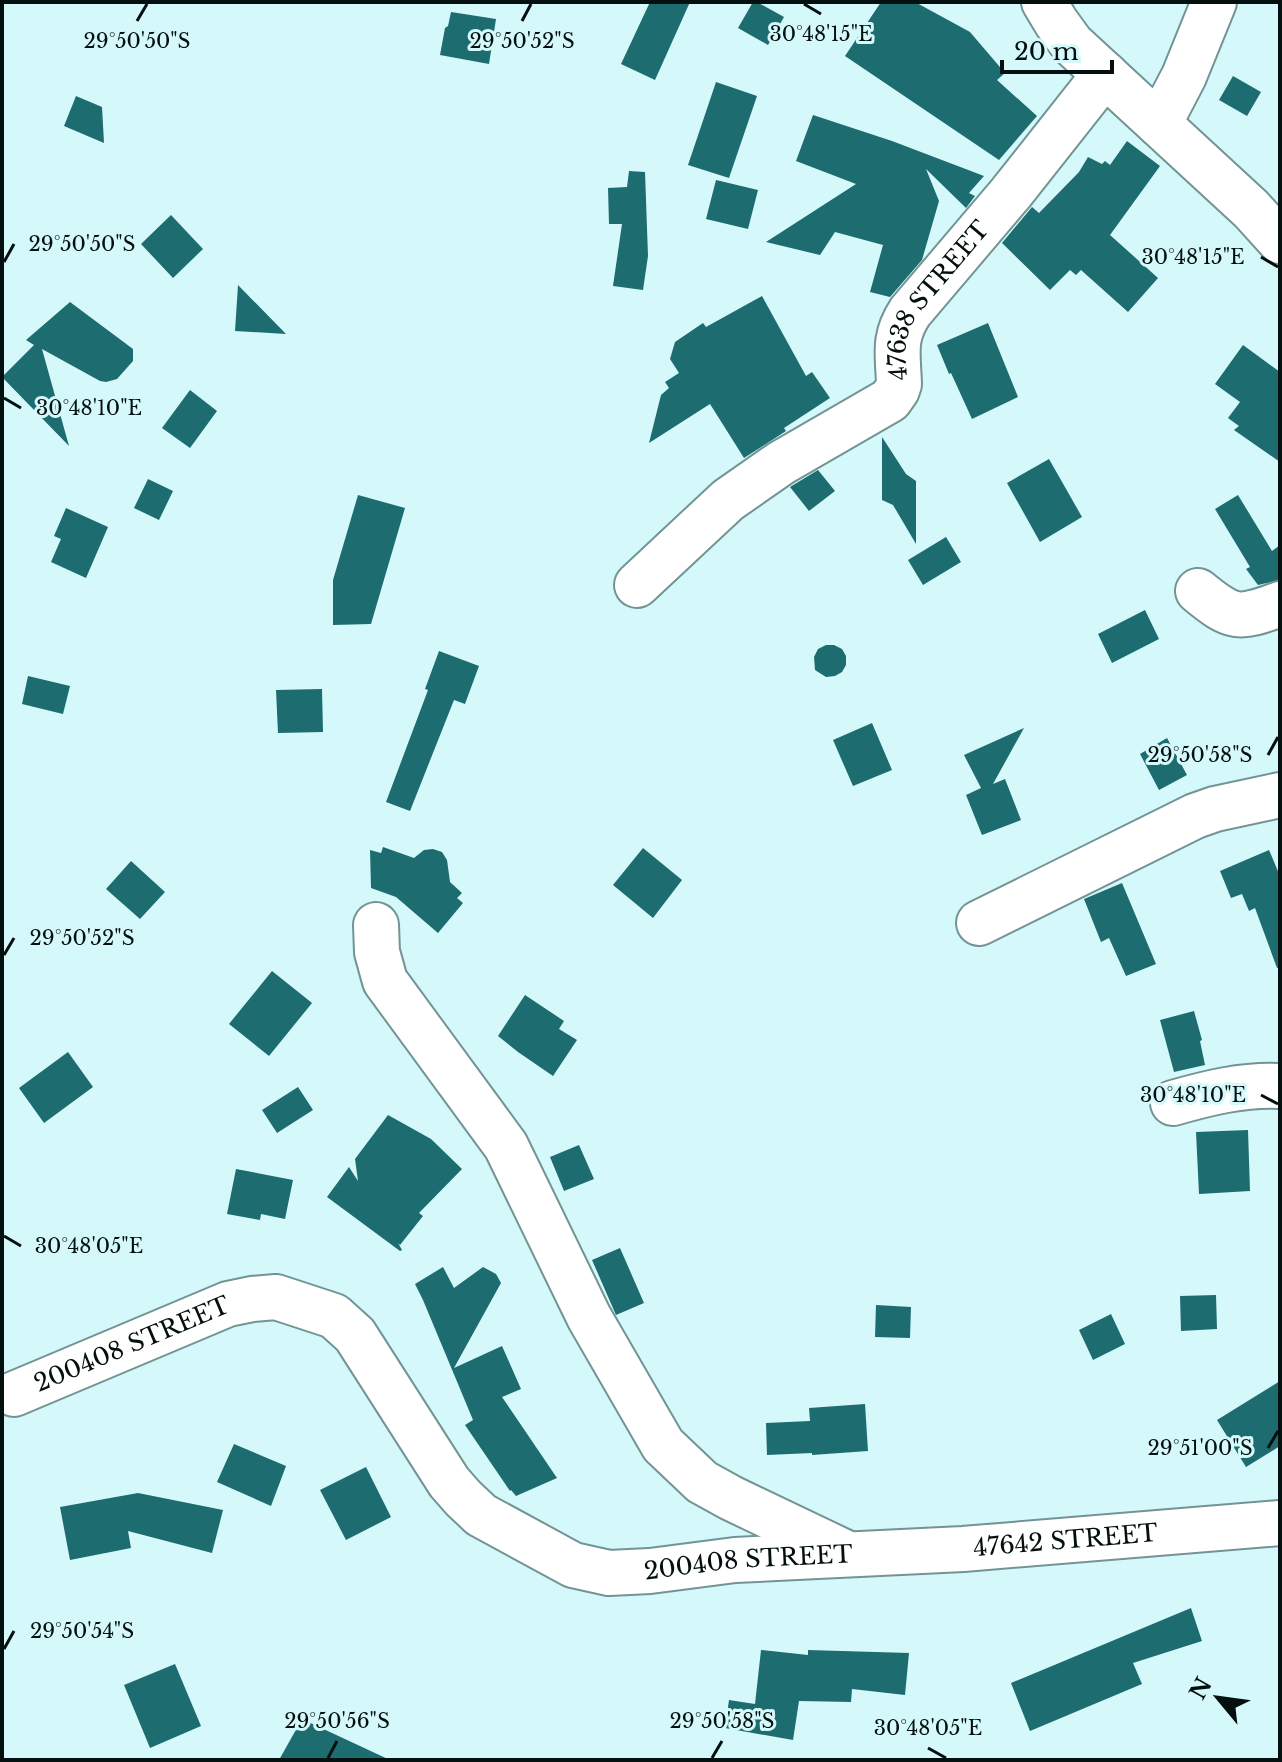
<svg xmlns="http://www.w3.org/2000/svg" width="1282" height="1762" font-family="'Libre Baskerville',serif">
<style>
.building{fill:#1d6c70}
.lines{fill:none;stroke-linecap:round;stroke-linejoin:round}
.street-casing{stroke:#739495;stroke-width:48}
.street{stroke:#fff;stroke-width:44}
.ticks{fill:none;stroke:#040f0f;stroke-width:3}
.labels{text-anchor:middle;stroke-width:6;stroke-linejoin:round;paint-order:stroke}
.street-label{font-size:24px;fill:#040f0f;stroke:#d5f8fa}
.ticks-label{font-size:20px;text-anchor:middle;fill:#040f0f;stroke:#d5f8fa;stroke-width:6;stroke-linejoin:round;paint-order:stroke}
</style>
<rect width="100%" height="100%" fill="#d5f8fa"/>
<path class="building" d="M650,2H690L655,80L621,64Z
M753,2H757L784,17L768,45L738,28Z
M881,2H915L970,32L1005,73L997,80L1037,116L999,160L845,56Z
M451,12L496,19L489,64L440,55L445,28L448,26Z
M1233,76L1261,92L1247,116L1219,100Z
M716,82L757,96L729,178L688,165Z
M76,96L102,107L104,143L64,126Z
M813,115L892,141L984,176L969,193L975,196L966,208L926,169L939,201L922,260L890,297L870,292L883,245L835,232L820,255L766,242L856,184L796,161Z
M1127,141L1160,166L1110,235L1158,278L1128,312L1081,270L1076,275L1070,270L1050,290L1002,243L1032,207L1039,213L1079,172L1088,157L1102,164L1105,161L1110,165Z
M629,171L645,172L648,256L643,290L613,286L622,224H609L608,188L627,187Z
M716,180L758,190L748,229L706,219Z
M171,215L203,249L173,278L141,244Z
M238,285L286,334L235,331Z
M762,296L806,376L812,372L830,398L784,428L786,431L744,458L710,404L649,443L661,395L669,388L665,382L679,373L670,359L675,342L703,323L706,327Z
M70,302L133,349V361L117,379L106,382L100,381L42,349L69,446L2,377L34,345L26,340Z
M988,323L1018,397L972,419L951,373L949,374L937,345Z
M1243,345L1280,372V462L1234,430L1239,426L1228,418L1240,402L1215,384Z
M190,390L217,411L190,448L162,428Z
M882,437L906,474L916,481V544L893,505L882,500Z
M1049,459L1082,517L1040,542L1007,483Z
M818,470L835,491L809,511L790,487Z
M148,479L173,491L159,520L134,508Z
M358,495L405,508L371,624L333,625V580Z
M1238,495L1272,551L1280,545V580L1258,585L1246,569L1250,567L1215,509Z
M66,508L108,527L86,578L51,562L61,539L54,536Z
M946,537L961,562L923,585L908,560Z
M1145,610L1159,639L1112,663L1098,634Z
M826,645H834L842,649L846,656V665L842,672L835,676L826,677L815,670L814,657L818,649Z
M439,651L479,666L465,704L454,700L410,811L386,802L428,690L425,689Z
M28,676L70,686L63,714L22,704Z
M322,689L323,732L278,733L276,690Z
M872,723L892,770L853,786L833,740Z
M1024,728L993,784L1005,779L1021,820L982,835L966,795L981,788L964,755Z
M1167,738L1187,775L1159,790L1140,754Z
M383,847L414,858L424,850L433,849L442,852L447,860L450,882L462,893L457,898L463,903L438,933L396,897L371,888L370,850L381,853Z
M643,848L682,880L653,918L613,885Z
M1269,850L1280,876V967L1277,968L1255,908L1249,911L1242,894L1231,898L1220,871Z
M131,861L165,892L140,919L106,889Z
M1122,883L1156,964L1126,976L1109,938L1101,942L1084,899Z
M272,971L312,1003L269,1056L229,1024Z
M525,995L564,1021L559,1029L577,1040L553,1076L518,1052L498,1036Z
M1194,1011L1202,1040L1200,1041L1205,1065L1174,1072L1160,1020Z
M68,1052L93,1087L44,1123L19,1088Z
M298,1087L313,1110L277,1133L262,1110Z
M388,1115L431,1139L462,1169L419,1213L423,1216L400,1245L398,1243L402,1250L400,1251L327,1197L349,1167L358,1181L355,1159Z
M1248,1130L1250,1191L1199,1194L1196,1132Z
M579,1145L594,1179L564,1191L550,1157Z
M236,1169L293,1180L285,1219L261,1214L260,1220L227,1214Z
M620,1248L644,1303L616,1315L592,1260Z
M443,1267L454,1288L483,1267L496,1274L501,1283L454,1368L502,1346L521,1389L502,1397L557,1478L516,1496L511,1490L510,1491L465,1425L473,1420L423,1300L415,1284Z
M1216,1295L1217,1329L1181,1331L1180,1296Z
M876,1305L911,1307L910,1338L875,1337Z
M1111,1314L1125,1344L1093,1360L1079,1330Z
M1280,1381V1446L1246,1467L1217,1420Z
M865,1404L868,1451L812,1455V1453L767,1455L766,1423L810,1421L809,1408Z
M234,1444L286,1466L271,1506L217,1482Z
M366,1467L391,1517L346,1540L320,1490Z
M138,1493L223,1510L212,1553L128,1531L131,1548L70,1560L60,1507Z
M1191,1608L1202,1641L1133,1663L1142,1684L1030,1731L1011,1683Z
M761,1650L808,1655V1650L909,1653L905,1695L852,1689L851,1702L799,1701L793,1740L725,1728L729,1700L755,1704Z
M175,1664L201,1726L150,1748L124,1685Z
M302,1719L390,1760H279Z"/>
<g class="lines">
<g class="street-casing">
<g id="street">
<path d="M1044,2L1056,22L1072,44L1251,209L1280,241"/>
<path d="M1159,124L1184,76L1214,2"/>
<path id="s1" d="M637,585L728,500L781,463L890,400L897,390L899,384C898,354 893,338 910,312L1011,193L1105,74"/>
<path d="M1198,591C1232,619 1238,620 1280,604"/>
<path d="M979,923L1195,816L1215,809L1280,795"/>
<path d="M376,925L377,952L385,981L506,1146L589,1317L663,1445L702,1482L731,1498L844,1552"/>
<path d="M1173,1103C1208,1093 1244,1084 1280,1086"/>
<path id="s2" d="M14,1394L228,1304L252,1299L276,1297L334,1316L355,1335L449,1482L463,1498L481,1515L573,1565L609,1573L650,1571L735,1560L963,1549L1280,1523"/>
</g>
</g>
<use href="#street" class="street"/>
</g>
<path class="ticks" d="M804,4L821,14M137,21L147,4M522,21L531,4M1261,257L1278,267M4,262L14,244M4,398L21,408M1268,755L1278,737M4,955L14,938M1261,1095L1278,1104M4,1236L21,1246M1268,1448L1278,1431M4,1649L14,1631M928,1748L946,1758M328,1758L337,1741M712,1758L722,1741"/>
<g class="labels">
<g class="street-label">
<text dy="8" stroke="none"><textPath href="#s1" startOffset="430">47638 STREET</textPath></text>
<text dy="8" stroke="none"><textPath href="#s2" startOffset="128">200408 STREET</textPath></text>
<text dy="8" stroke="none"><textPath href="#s2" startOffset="1190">47642 STREET</textPath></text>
<text dy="8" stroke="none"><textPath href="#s2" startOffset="872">200408 STREET</textPath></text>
</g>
</g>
<g class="ticks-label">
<text x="821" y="41">30°48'15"E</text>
<text x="137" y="48">29°50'50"S</text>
<text x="522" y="48">29°50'52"S</text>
<text x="82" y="251">29°50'50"S</text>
<text x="1193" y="264">30°48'15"E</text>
<text x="89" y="415">30°48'10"E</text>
<text x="1200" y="762">29°50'58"S</text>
<text x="82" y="945">29°50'52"S</text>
<text x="1193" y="1102">30°48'10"E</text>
<text x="89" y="1253">30°48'05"E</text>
<text x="1200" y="1455">29°51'00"S</text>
<text x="82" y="1638">29°50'54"S</text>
<text x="337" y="1728">29°50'56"S</text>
<text x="722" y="1728">29°50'58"S</text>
<text x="928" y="1735">30°48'05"E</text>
</g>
<rect width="1282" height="1762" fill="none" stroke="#040f0f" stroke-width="8"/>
<g transform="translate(1218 1698) rotate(299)" stroke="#d5f8fa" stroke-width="6" paint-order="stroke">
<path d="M0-6L14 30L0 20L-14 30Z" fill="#040f0f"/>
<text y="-12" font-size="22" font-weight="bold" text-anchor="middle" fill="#040f0f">N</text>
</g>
<path d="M1002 60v12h110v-12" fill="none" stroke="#040f0f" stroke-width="4"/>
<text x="1014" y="60" font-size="24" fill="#040f0f" stroke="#d5f8fa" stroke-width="6" paint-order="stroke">20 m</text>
</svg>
